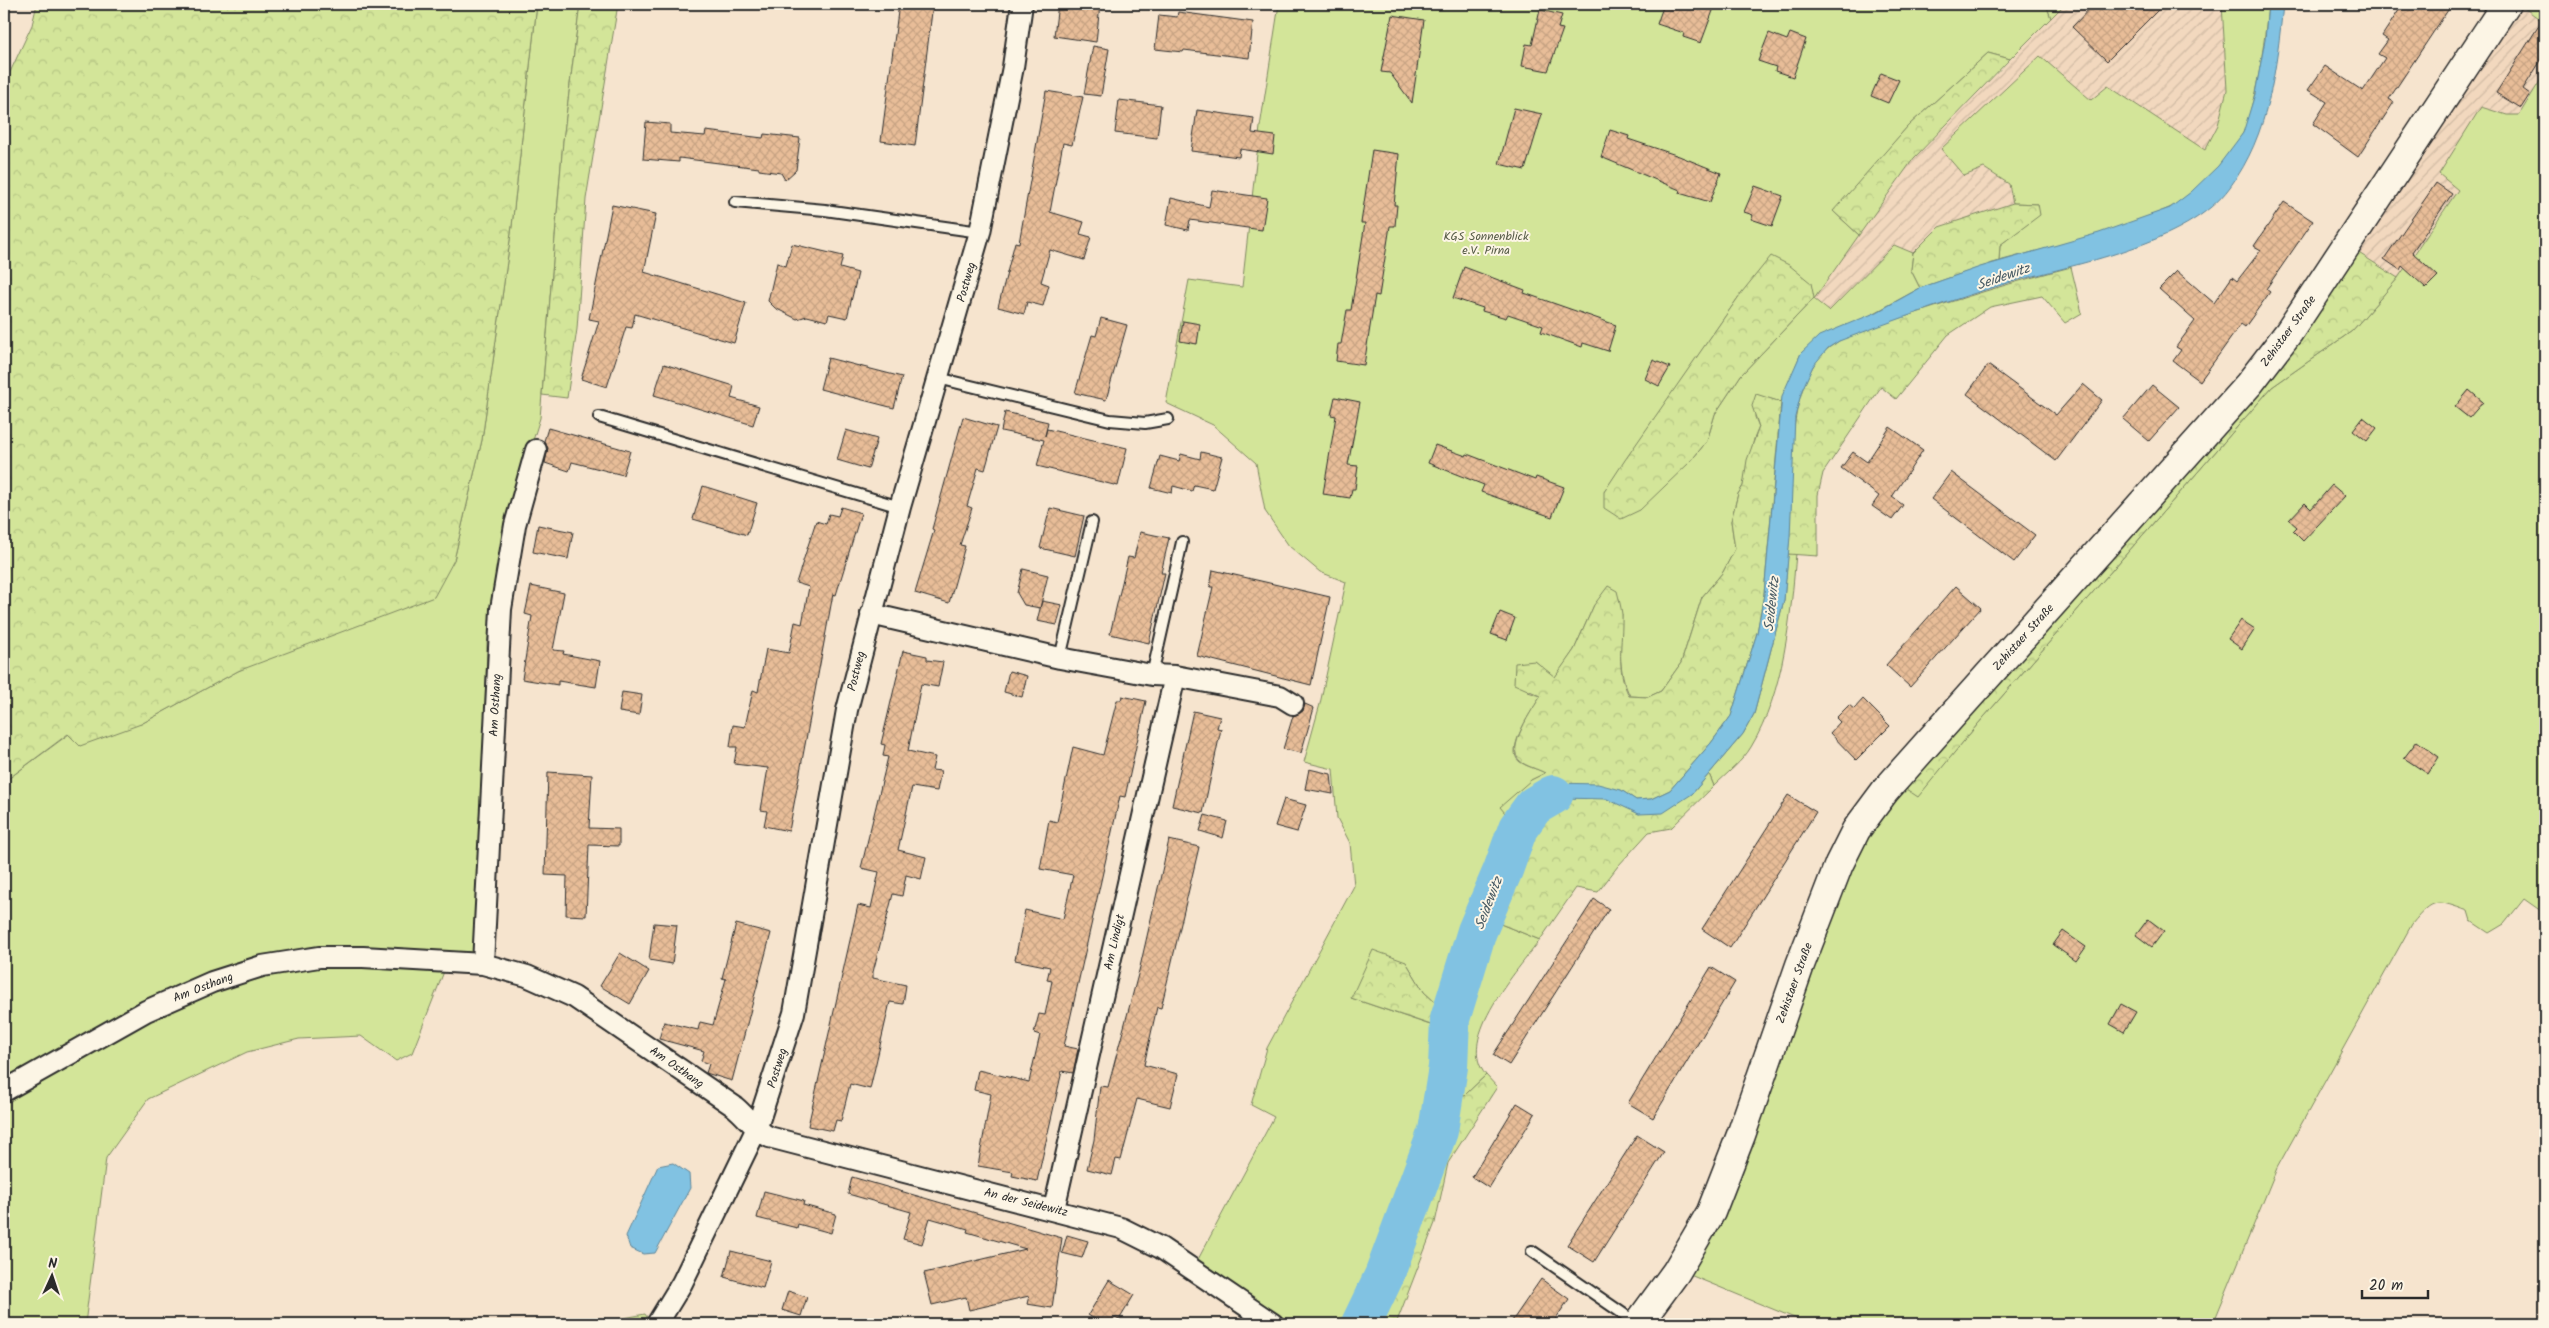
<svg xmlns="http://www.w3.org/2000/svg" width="2549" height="1328" font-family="Kalam,sans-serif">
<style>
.industrial{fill:url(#industrial-furrows)}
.green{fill:#d3e599;stroke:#7f8862;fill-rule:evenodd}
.forest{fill:url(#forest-crowns);stroke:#7f8862}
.water{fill:#81c2e2;stroke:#5f8699}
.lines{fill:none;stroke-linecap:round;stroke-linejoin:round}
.river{stroke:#81c2e2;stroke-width:40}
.building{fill:url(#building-cross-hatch);stroke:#2b2b2b}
.lane-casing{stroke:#2b2b2b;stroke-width:14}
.street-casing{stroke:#2b2b2b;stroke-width:24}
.secondary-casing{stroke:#2b2b2b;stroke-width:31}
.lane{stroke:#fcf5e5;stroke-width:10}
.street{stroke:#fcf5e5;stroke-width:20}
.secondary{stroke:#fcf5e5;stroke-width:28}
.labels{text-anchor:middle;stroke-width:4;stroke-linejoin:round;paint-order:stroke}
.park-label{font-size:12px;fill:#555a46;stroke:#fcf5e5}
.street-label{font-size:12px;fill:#2b2b2b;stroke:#fcf5e5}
.water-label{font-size:14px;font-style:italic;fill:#455862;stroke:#fcf5e5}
</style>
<defs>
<pattern id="industrial-furrows" width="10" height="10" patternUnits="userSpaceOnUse" patternTransform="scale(1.25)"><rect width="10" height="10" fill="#f2d8be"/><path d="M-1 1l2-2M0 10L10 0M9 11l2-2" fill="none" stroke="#d0baa3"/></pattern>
<pattern id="forest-crowns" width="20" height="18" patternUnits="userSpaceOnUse" patternTransform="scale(1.25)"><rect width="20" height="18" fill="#d3e599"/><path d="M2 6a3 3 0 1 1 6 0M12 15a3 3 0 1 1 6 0" fill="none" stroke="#b5c584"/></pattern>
<pattern id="building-cross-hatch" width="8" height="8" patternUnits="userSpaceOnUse" patternTransform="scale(1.25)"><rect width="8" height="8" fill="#e8bd98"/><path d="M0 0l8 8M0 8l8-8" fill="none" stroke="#c7a383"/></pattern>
</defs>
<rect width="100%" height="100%" fill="#f6e4ce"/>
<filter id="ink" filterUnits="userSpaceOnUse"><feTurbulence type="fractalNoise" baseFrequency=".02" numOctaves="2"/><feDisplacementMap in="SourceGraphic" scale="10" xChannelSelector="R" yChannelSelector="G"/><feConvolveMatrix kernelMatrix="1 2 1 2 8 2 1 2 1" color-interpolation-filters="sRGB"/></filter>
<g filter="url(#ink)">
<path class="industrial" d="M2065,4H2222L2227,90L2218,125L2205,151L2108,86L2091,100L1984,168L2009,184L2013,203L1939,227L1913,253L1894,245L1829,311L1814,298L1914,158Z
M2520,5L2545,23V73L2519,115H2507L2481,107L2458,190L2398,278L2354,250Z"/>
<path class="green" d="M537,4H580L563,141L540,418L517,492L487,643L480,897L477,952L455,957L258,962L4,1086V782L69,734L141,724L238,671L454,560L482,440L512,226Z
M1279,4H2046L2051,18L2010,59L1988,53L1908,126L1834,212L1859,235L1814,299L1829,311L1894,245L1913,253L1911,270L1920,288L1801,353L1781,402L1756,395L1755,417L1759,427L1754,439L1743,486L1738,494L1731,521L1735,549L1723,572L1702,597L1681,663L1661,691L1648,697L1630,696C1617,670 1620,642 1622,614L1594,605L1574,650L1555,678L1535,661L1528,692L1541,696C1534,707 1503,751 1520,762C1527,767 1538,769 1546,773L1531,780L1518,828L1450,1019L1448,1067L1438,1131L1384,1276L1361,1324H1285L1195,1265L1274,1117L1251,1105L1267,1048L1354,886L1350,843L1337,818L1333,769L1304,762L1320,704L1346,582L1320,572L1289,546L1265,511L1256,463L1213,425L1166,403L1189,280L1242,287L1260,127ZM1742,292L1814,298L1741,375L1715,414L1707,441L1690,462L1674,475L1604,492ZM1406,962L1424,992L1438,1005L1433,1026L1351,998Z
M2222,4H2268C2265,40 2260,76 2250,112C2248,119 2246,127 2243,133C2230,156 2193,197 2169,208C2117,232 2054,246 1999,261L2000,245L2039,215L2038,204L2013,203L2009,184L1984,168L1964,176L1941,149L2040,56L2091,100L2108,86L2205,150L2218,125L2227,90Z
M2545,73V904L2541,911L2524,899L2504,924L2489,933L2471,921L2468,911C2437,900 2434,897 2412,924L2277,1168L2213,1324H1809L1690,1275L1830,914L1866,837L1903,787L1918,796L1977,725L2272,387L2352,331L2398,278L2458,190L2439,174L2481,107L2507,115H2519Z
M1796,553C1791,615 1784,693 1751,747C1743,761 1726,774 1714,786L1709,774L1743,734L1754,714L1784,600L1788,554Z
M1493,921L1540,940C1519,969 1454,1039 1486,1075L1465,1095L1452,1093L1461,1020L1477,960Z
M318,962L445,969L412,1053L396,1061L361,1036L299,1039L247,1052L148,1099L106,1158L85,1324H4V1097L27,1082L211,989Z
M645,1314L649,1320L646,1324H592Z"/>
<path class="forest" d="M37,4H537L512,226L482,440L454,560L434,597L238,671L141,724L80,746L68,734L4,782V85L32,25Z
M580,4H618L586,199L577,329L567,398L542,395L563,141Z
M2046,4H2065L2051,18Z
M2521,4H2545V23L2520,5Z
M1988,53L2010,59L1914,158L1859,235L1833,211L1908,126Z
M2013,203L2038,204L2040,215L2000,245L1999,261L1920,288L1911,270L1913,253L1939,227Z
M2354,250L2398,278L2352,331L2272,387L1977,725L1918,797L1903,787Z
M1771,256L1789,265L1811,283L1814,298L1741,375L1715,414L1707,441L1690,462L1640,510L1621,519L1604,508V492L1625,460L1742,292Z
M2071,267L2082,313L2065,323L2042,296L1990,307L1948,335L1896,399L1881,387L1823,473L1818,495V556L1788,554C1794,503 1786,440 1802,391C1807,376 1816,357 1830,347C1851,331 1882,324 1907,316C1962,298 2016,281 2071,267Z
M1756,394L1781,402L1764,594L1757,633L1731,716L1711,743L1670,790L1651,799L1636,800L1621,790L1531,798L1515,825L1500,807L1531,780L1545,773C1538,769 1525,766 1520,761C1505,749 1533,708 1541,696L1514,684L1515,663L1535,661L1555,677L1574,650L1594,605L1608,586L1617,591C1619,599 1621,607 1622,614C1623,644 1615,667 1629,696L1648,697L1661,691L1681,663L1702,597L1723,572L1735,549L1731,521L1738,494L1743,486L1747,460L1759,427L1752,406Z
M1709,774L1714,786L1671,828L1649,832L1618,866L1598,892L1576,888L1540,940L1493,921C1502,897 1521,825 1538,811C1554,796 1587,794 1607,799C1618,802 1629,809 1639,814L1692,794Z
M1373,950L1406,962L1424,992L1438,1005L1434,1026L1351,998Z
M1486,1075L1497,1087L1448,1163L1435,1223L1396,1324H1374L1425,1203L1441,1145L1452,1093L1465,1095Z"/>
<path class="water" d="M2268,4H2283C2277,66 2269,135 2230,187C2188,245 2073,264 2008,283C1951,300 1895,320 1839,341L1828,348L1813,366L1802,390L1795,417L1790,537L1784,600L1754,714L1743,734L1692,794L1663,813L1639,814L1607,799L1560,798L1537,811L1526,830L1477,960L1461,1020L1455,1076L1441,1145L1425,1203L1374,1324H1361L1384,1276L1438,1131L1448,1067L1450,1019L1477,931L1503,870L1518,828L1515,825L1531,798L1555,783L1598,784L1621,790L1636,800L1651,799L1670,790L1711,743L1731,716L1757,633L1764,594L1782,396L1801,353L1819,336L1877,312L1920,288L1980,267L2099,233L2170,208L2191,192L2218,166L2243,133L2255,94L2265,40Z
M673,1163L689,1174L690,1188L655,1253L643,1254L630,1248L626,1236L658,1166Z"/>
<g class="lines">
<path class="river" d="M1361,1324L1384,1276L1438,1131L1448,1067L1450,1019L1477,931L1503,870L1518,828L1534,806L1553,795"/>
</g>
<path class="building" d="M899,4H933L915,146L881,141Z
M1058,4L1100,5L1096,42L1054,36Z
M1664,4H1701L1714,8L1701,43L1683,37L1684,33L1657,24Z
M2094,4H2164L2107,61L2072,27Z
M2403,4H2452L2389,99L2394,102L2358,157L2313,124L2327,102L2308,90L2325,66L2363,91L2385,58L2378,54L2388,40L2382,36Z
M1540,10L1562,15L1558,28L1563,29L1548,71L1522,66L1526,44L1532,45Z
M1178,12L1253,22L1249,58L1184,50L1183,52L1155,49L1159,15L1177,17Z
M1392,15L1424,20L1412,103L1390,73L1381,72Z
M2545,16V54L2523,89L2530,94L2521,108L2496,93Z
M1769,33L1787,40L1790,33L1806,39L1793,77L1775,71L1776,67L1758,61Z
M1093,46L1109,49L1101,96L1084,94Z
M1881,73L1899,80L1888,103L1871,96Z
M1046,91L1083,97L1072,145L1063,143L1050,212L1084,222L1080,234L1091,237L1084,260L1050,250L1041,282L1049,285L1043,306L1027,302L1024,314L998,307L1015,242L1019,243Z
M1119,100L1161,105L1157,138L1115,133Z
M1514,108L1542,114L1525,170L1499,164Z
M1197,110L1254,118L1252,133L1275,136L1273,154L1240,149L1239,157L1191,151Z
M646,122L670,124V133L705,136L706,131L763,138L764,134L800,138L796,170L785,180L781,173L759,170V168L679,158V162L643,159Z
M1610,130L1629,136L1628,139L1679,156L1721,173L1710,202L1679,193L1680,190L1601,157Z
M1372,150L1399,154L1394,205H1397L1395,226H1390L1379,296L1375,295L1364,365L1336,361L1338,344H1341L1347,310H1351L1365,223H1361Z
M2436,183L2452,194L2412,252L2438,276L2426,288L2402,266L2400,270L2384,259Z
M1755,186L1783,196L1772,226L1751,219L1753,215L1744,212Z
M1212,190L1267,198L1262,230L1190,220L1188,230L1166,225L1171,198L1209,207Z
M2284,202L2313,221L2266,289L2270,292L2245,327L2241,324L2200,381L2173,361L2181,350L2176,347L2195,321L2159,289L2177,271L2214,303L2232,277L2237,281L2261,250L2254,246Z
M612,205L656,214L644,272L746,303L734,343L635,314L632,328L626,327L607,387L581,379L599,321L589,319Z
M792,244L843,256L840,268L858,273L847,318L829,314L827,321L807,316L797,319L775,308L768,301L777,263L786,266Z
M1464,267L1525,290L1524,293L1616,325L1608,351L1583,343L1582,347L1541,332L1543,326L1508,314L1506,318L1482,311L1483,308L1453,298Z
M1101,318L1127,325L1106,400L1075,393L1092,335L1096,336Z
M1183,321L1200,324L1197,344L1180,341Z
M828,358L902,377L894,408L820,389Z
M1653,360L1670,367L1659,386L1645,379Z
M664,364L734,386L731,398L759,406L753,425L654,395Z
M1988,365L2056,415L2083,384L2102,400L2056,461L1967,394Z
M2152,385L2179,407L2149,441L2123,419Z
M2469,390L2483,402L2469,418L2455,407Z
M1335,397L1360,402L1348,465L1358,466L1355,489H1352L1350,498L1323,494L1336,416L1331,415Z
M1005,412L1048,422L1045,436L1047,429L1127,448L1118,486L1037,466L1044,440L1001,431Z
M963,417L997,427L985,470L978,468L967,506L972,508L960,545L965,546L949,603L915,593L934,530L932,529Z
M2363,417L2377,428L2367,441L2353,430Z
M1890,427L1923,450L1892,497L1903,505L1892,520L1872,506L1879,496L1841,468L1853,452L1867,462Z
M548,428L630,451L623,475L572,462L569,471L545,463L548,448L544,441Z
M846,430L877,439L868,469L837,460Z
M1435,445L1466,456L1467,454L1535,480L1536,477L1564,487L1552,517L1481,492L1484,485L1428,463Z
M1201,452L1222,457L1213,489L1194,485L1192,491L1173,486L1172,493L1151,488L1160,456L1179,461L1181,454L1200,459Z
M1951,472L2035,535L2014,562L1931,499Z
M2332,485L2345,496L2303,541L2293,531L2297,527L2289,520L2305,503L2311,509Z
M703,486L757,503L747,535L693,519Z
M841,507L861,513L836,595L833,594L789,831L764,826L767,811L761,810L768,768L734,764L737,747H730L733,725L745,727L753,690L758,692L766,649L789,653L795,622L802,624L809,587L796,583L816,521L826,524L829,514L838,516Z
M1050,508L1084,516L1075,556L1040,548Z
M538,525L573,532L568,559L533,552Z
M1140,532L1169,538L1161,573H1165L1149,643L1110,634L1128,557L1134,558Z
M1023,569L1048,575L1040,608L1024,605L1017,593Z
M1213,570L1330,597L1311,685L1197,656L1213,587H1210Z
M531,586L564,593L553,650L564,651L563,654L600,661L596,687L558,681V685L522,679L532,616L525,614Z
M1956,586L1981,608L1910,687L1886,665Z
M1042,601L1062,605L1057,625L1037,621Z
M1500,612L1515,618L1507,640L1491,634Z
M2241,620L2255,629L2242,649L2228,639Z
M903,651L927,656V660L943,662L938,687L921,684L908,751L935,757L932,770L941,771L937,791L912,787L898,850L926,857L921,879L906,875L902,896L893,894L873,972V978L906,985L903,1004L890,1002L870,1089L850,1084L841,1121L836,1120L833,1131L808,1126L858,905L871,908L879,872L861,868L888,757L883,756L885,745L881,744Z
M1009,671L1027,676L1022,697L1004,692Z
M622,692L642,695L639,715L619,712Z
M1122,696L1146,701L1125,797L1120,796L1064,1046L1078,1049L1073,1073L1062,1071L1037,1181L1012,1176L1013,1172L978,1166L991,1094L974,1090L978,1070L1029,1082L1040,1035L1034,1033L1039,1014L1045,1015L1052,981L1047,980L1050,967L1015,960L1025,910L1063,919L1073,875L1040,869L1049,820L1057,822L1073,747L1103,755L1117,700H1121Z
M1863,699L1890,726L1856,760L1830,733L1840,722L1836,718L1849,705L1854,709Z
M1305,704L1314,708L1301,753L1283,749L1293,716L1303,711Z
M1193,711L1220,717L1217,728L1221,729L1203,813L1172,806Z
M2417,741L2439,757L2428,774L2404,758Z
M1309,769L1331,774L1333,794L1305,789Z
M548,772L592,775L589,828L619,829V846L589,845L586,916L566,915L567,876L545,875Z
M1788,795L1816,812L1730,948L1702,929Z
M1284,799L1306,805L1297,832L1275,826Z
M1205,815L1227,821L1223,838L1200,831Z
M1169,840L1199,847L1161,1008L1157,1007L1144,1065L1178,1074L1170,1107L1137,1099L1121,1160L1116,1159L1112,1175L1087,1169L1094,1140L1100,1086L1108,1087L1140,967Z
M1594,899L1609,909L1509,1065L1493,1055Z
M2148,919L2164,931L2152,947L2136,935Z
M654,923L677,925L672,964L649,960Z
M736,924L771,933L732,1081L706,1073L709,1064L701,1061L704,1051L659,1039L664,1022L698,1030L700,1022L713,1025L726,979L722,978Z
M2063,931L2086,947L2076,961L2053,945Z
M620,953L649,971L630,1004L600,986Z
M1711,967L1735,982L1653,1118L1628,1103Z
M2121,1004L2136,1012L2124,1032L2110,1024Z
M1517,1103L1535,1114L1489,1188L1472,1177Z
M1637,1135L1664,1152L1594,1262L1567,1245Z
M852,1177L1062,1238L1052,1308L1027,1304L1029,1296L969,1310L966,1297L932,1305L924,1273L1026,1249L967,1232L968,1229L930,1218L922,1244L903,1239L911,1212L848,1194Z
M764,1191L804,1201L803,1205L836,1214L831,1233L798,1224L797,1228L757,1218Z
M1067,1235L1088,1241L1082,1258L1062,1253Z
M731,1251L771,1261L763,1288L724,1277Z
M1541,1279L1569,1299L1552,1324H1510Z
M1109,1280L1134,1295L1119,1320L1115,1318L1110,1324H1103L1088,1315Z
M788,1291L807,1297L801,1316L782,1310Z"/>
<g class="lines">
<g class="lane-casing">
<path id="lane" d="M735,202L825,210L980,232
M938,378L1110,420L1145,423L1168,419
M599,417L900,507
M1060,658L1092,522
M1152,675L1182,542
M1532,1251L1638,1324"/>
</g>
<g class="street-casing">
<path id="street" d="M871,614L1060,658L1152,675L1175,676L1054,1209
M1175,676L1280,696L1293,704
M483,964L501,609L515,525L536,450
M4,1091L146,1011L212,982L262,966L319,957H363L483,964L527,976L574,997L735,1107C747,1117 754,1129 769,1137L1121,1228L1161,1248L1273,1324
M657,1324L682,1283L756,1130L794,1013L847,710L900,507L980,232L1013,67L1022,4"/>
</g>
<g class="secondary-casing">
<path id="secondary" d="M1638,1324L1676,1272L1711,1212L1741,1135L1800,965L1839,864L1856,830L1885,791L1925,746L2249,384L2289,332L2506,4"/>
</g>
<use href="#lane" class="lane"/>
<use href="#street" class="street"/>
<use href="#secondary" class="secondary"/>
</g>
</g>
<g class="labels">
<g class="park-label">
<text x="1486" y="240">KGS Sonnenblick<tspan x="1486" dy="14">e.V. Pirna</tspan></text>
</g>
<g class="street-label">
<text transform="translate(966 282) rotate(-74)" y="4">Postweg</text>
<text transform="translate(2288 331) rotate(-54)" y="4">Zehistaer Straße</text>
<text transform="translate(2023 637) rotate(-48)" y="4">Zehistaer Straße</text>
<text transform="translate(856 671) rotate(-76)" y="4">Postweg</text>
<text transform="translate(495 705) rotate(-87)" y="4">Am Osthang</text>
<text transform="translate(1114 942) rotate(-77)" y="4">Am Lindigt</text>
<text transform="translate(1794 983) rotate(-70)" y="4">Zehistaer Straße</text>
<text transform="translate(203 987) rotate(-21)" y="4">Am Osthang</text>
<text transform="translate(677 1067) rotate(35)" y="4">Am Osthang</text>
<text transform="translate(777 1068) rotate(-73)" y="4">Postweg</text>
<text transform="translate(1026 1202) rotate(14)" y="4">An der Seidewitz</text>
</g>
<g class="water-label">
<text transform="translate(2003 276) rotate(-19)" y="5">Seidewitz</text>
<text transform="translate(1771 604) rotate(-84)" y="5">Seidewitz</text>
<text transform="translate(1488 903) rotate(-69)" y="5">Seidewitz</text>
</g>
</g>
<rect width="2549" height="1328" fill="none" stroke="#fcf5e5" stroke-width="20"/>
<rect x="10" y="10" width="2529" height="1308" fill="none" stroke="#2b2b2b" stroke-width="2" filter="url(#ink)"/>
<g transform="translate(52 1276) rotate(3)" stroke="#fcf5e5" stroke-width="4" paint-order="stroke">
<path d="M0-4L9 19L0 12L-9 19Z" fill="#2b2b2b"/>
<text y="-8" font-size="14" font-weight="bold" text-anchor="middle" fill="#2b2b2b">N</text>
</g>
<path d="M2362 1290v8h66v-8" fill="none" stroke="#2b2b2b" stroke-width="2.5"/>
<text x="2369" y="1290" font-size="15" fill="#2b2b2b" stroke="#fcf5e5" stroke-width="4" paint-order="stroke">20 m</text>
</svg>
